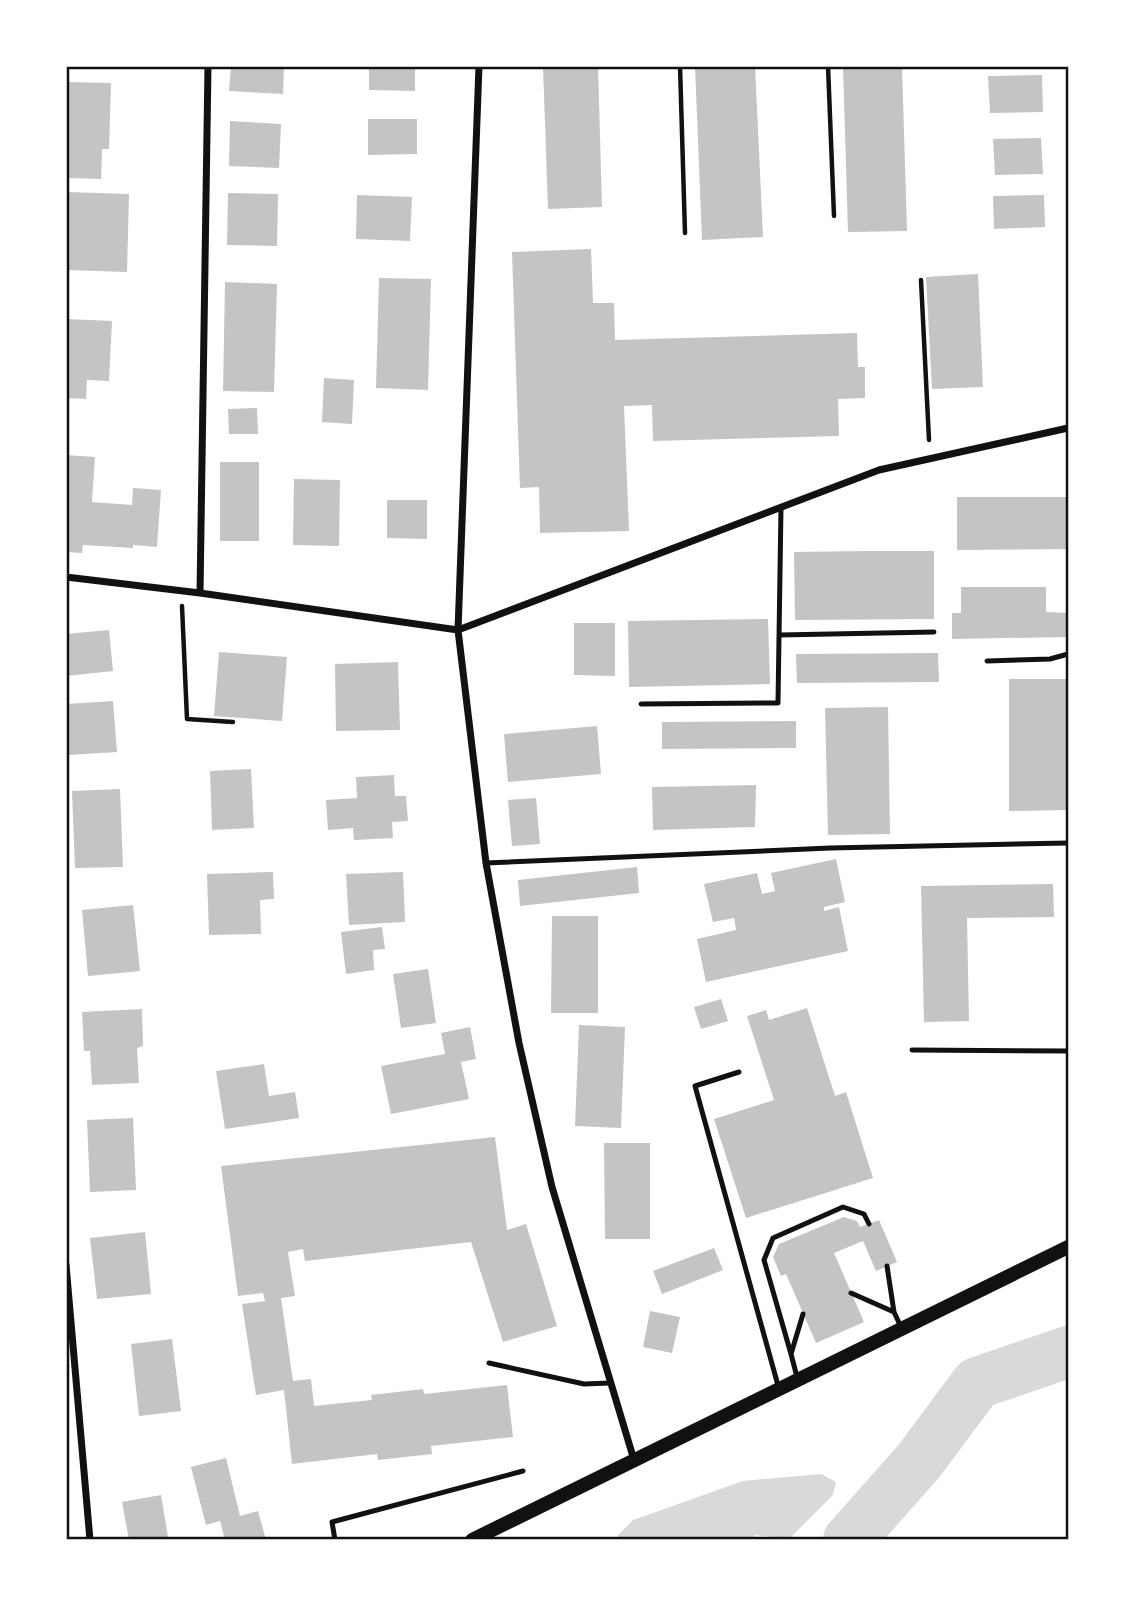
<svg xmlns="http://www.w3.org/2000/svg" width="1135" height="1606" font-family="'Archivo Narrow',sans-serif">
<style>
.water{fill:#d9d9d9}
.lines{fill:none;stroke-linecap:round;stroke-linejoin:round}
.river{stroke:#d9d9d9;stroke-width:52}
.building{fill:#c4c4c4}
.path{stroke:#111;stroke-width:4.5}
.service{stroke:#111;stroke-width:5}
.minor{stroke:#111;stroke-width:7}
.secondary{stroke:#111;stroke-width:14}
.neatline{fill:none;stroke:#111;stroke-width:2.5}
</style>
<rect width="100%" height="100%" fill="#fff"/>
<path class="water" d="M821,1474L836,1482L833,1495L789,1539L755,1535L750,1540H620L618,1535L633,1520L743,1481Z"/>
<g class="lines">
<path class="river" d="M849,1540L919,1461L977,1383L1068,1352"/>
</g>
<path class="building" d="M231,66H284L283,94L229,91Z
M369,66H415V91L369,90Z
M543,66H598L602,207L548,209Z
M695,66H755L763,237L702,240Z
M843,66H902L907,231L848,232Z
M1042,75L1043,112L990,113L988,76Z
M66,82L111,83L109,149H102L101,179L67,178Z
M368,119H417V154L368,155Z
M230,121L281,124L279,168L229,166Z
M1041,138L1043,174L995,175L993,139Z
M66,192L129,194L127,272L66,270Z
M228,193L278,194L277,246L227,245Z
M357,195L412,197L410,241L356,239Z
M1044,195L1045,227L994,229L993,196Z
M591,249L593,303H614L615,340L857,333L858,367H865V398L838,399L839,436L653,441L652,405L624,406L629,531L540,533L539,487L520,488L512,252Z
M978,274L983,387L932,389L926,277Z
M379,278L431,279L428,390L376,388Z
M225,282L277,284L274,392L223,391Z
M66,319L112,321L109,381L87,380L86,399L66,398Z
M324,378L354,380L352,424L322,422Z
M257,408L258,434H229L228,409Z
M66,455L95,457L92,502L132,505L133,488L161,490L157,547L133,545V548L83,545L82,553L66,552Z
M220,462H259V541H220Z
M294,479L340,480L339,546L293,545Z
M957,497H1068V549L957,550Z
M387,500H427V539L387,538Z
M865,551H934V619L795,620L794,552Z
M961,587H1046V612L1068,613V637L952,639V613H961Z
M768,619L770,684L629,687L628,621Z
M574,623H615V676L574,675Z
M109,630L113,671L66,676V634Z
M219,652L287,657L282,721L214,716Z
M938,653L939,682L797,683L796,654Z
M398,662L400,730L336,731L335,664Z
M1009,679H1068V810L1009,811Z
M113,701L117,752L69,755L66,704Z
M888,707L890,834L828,835L825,708Z
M796,721V748L662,749V722Z
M597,726L601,774L508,782L504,734Z
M251,769L254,828L212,830L210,771Z
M394,775L395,796H406L408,821L392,822L393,838L354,840L353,828L328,830L326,800L357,798L356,777Z
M756,785L755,827L653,830L652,787Z
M120,789L123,867L75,868L72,791Z
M536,798L540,844L512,846L508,800Z
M836,859L845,902L824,907V911L839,907L848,951L706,982L697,939L736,930L734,918L713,922L704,884L757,873L762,894L775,891L771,873Z
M637,867L639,893L520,906L518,880Z
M273,872L274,899L260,900L261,934L209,935L207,874Z
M403,872L405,922L349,925L346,874Z
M1053,884L1054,917L967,918L969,1021L924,1022L921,886Z
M133,905L140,971L88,976L82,910Z
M552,916H598V1013H551Z
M382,927L385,949L373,950L374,970L346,974L341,932Z
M428,969L436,1023L401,1028L393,974Z
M721,999L728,1021L701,1029L694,1007Z
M807,1008L835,1096L846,1092L873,1178L746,1218L714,1119L774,1100L747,1016L766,1010L769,1020Z
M142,1009L143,1046L137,1048L139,1083L92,1085L90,1051H84L82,1012Z
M579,1025L625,1027L621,1128L575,1126Z
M470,1027L476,1059L461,1062L469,1099L391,1114L381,1066L445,1054L441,1033Z
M264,1064L269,1096L295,1092L299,1118L225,1129L216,1071Z
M133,1118L136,1190L90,1192L87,1120Z
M495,1137L507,1230L526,1224L557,1326L503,1342L471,1242L305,1261L303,1249L288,1252L295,1296L281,1298L293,1381L311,1379L314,1406L372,1400L371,1395L423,1389L424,1394L507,1385L513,1437L431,1446L432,1454L378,1460L377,1454L292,1464L284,1390L256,1395L242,1304L265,1301L263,1293L238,1296L221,1166Z
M604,1143H650V1239H605Z
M844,1217L857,1221L860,1227L879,1220L897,1262L876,1271L863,1241L834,1253L864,1322L816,1343L786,1274L781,1276L773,1257L779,1244Z
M145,1232L151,1294L97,1299L90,1238Z
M714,1248L723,1270L662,1294L653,1271Z
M650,1311L680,1317L672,1353L643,1347Z
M172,1339L181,1411L139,1416L131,1344Z
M226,1458L240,1516L258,1511L266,1540H225L220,1521L206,1525L191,1467Z
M161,1495L168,1537L129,1540L122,1502Z"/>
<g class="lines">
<path class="path" d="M680,66L685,233
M828,66L834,216
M921,280L929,440
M182,606L187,719L233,722"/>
<path class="service" d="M779,635L934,632
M987,661L1050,659L1068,654
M641,704L778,703L781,507
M486,863L830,848L1068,843
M912,1050L1068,1051
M739,1072L695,1086L779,1389
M887,1266L894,1312
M851,1293L894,1312L901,1327
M791,1354L764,1260L773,1238L843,1207L864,1214L869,1224
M489,1363L584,1384L610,1383
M797,1377L791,1354L803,1314
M335,1540L332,1522L523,1471"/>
<path class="minor" d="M479,66L458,630L486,863L519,1043L552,1187L634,1460
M66,577L200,593L458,630L879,470L1068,428
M200,593L208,66
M66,1265L90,1540"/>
<path class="secondary" d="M472,1540L1068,1247"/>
</g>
<rect width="1135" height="1606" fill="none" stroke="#ffffff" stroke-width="136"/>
<rect x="68" y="68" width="999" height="1470" class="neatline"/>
</svg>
